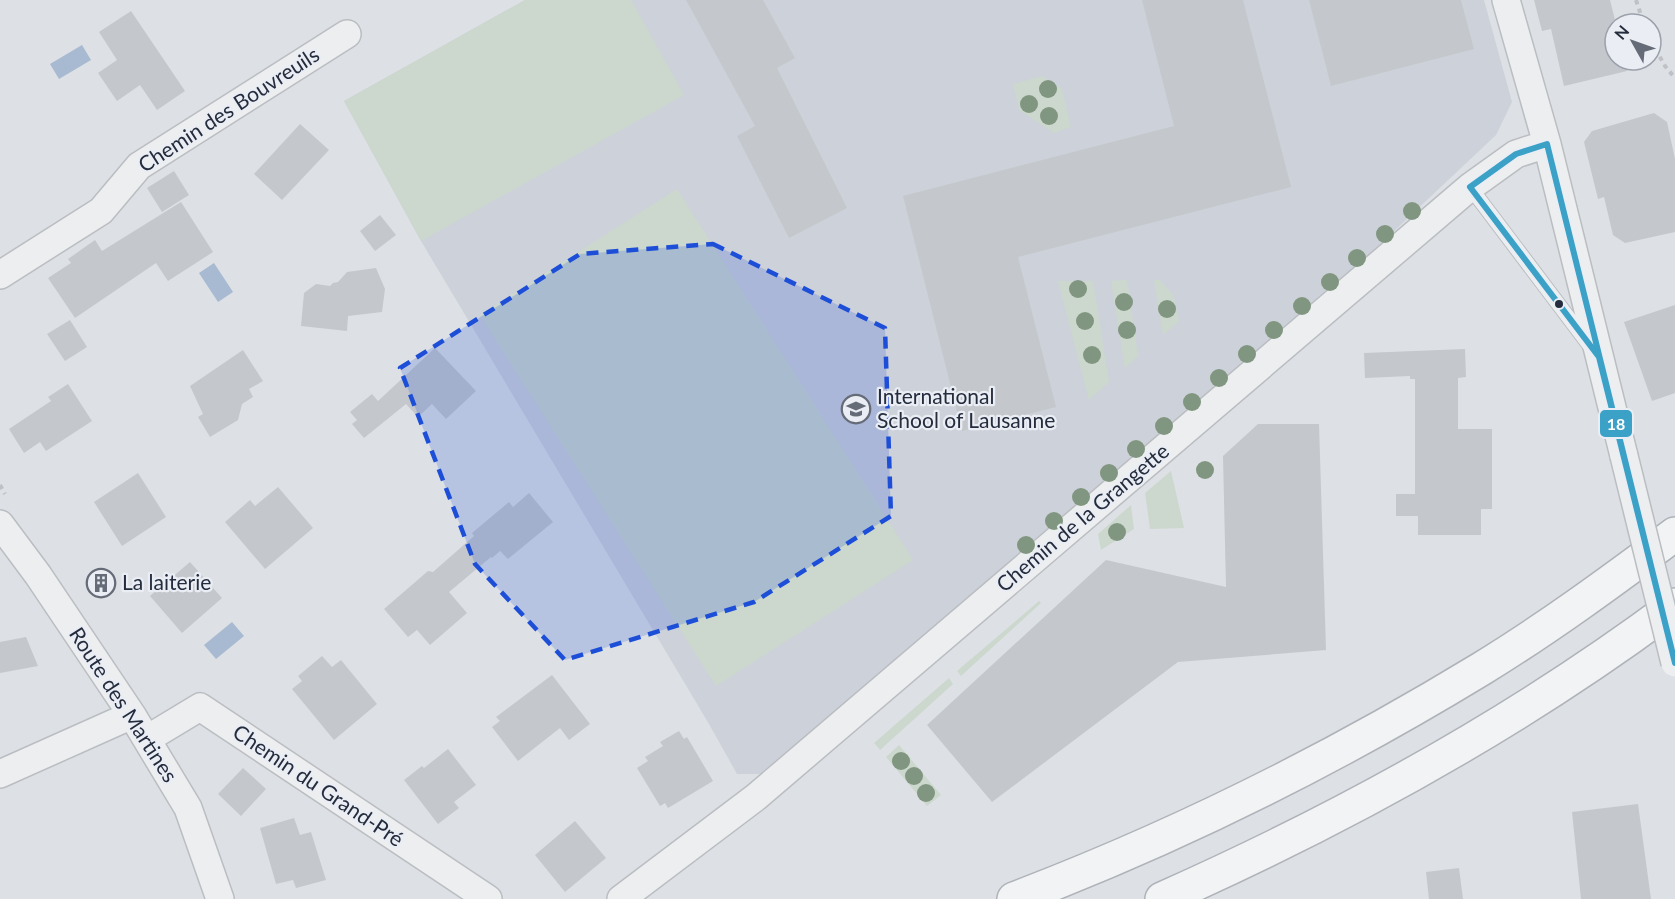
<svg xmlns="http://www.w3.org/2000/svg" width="1675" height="899" font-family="Lato,sans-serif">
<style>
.built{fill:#cdd1d9}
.green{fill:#ccd8cd}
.water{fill:#a8bad2}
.building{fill:#c4c8cc}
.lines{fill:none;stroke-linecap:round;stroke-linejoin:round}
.service-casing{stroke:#babdc1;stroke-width:16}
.minor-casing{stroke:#babdc1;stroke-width:30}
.motorway-casing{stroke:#afb3b9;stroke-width:36}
.path{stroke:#bfc1c7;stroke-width:4;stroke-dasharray:4.5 4.5;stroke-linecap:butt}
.service{stroke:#edeef0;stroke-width:14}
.minor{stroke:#edeef0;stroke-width:27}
.motorway{stroke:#f2f3f4;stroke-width:33}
.minor-bridge-casing{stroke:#babdc1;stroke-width:30;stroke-linecap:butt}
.minor-bridge{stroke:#edeef0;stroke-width:27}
.bus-1-casing{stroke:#eaeef4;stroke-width:10}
.bus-1{stroke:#3ca1c7;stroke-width:6}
.tree{fill:#819681}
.marked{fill:#1d4ed8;fill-opacity:0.2;stroke:#1d4ed8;stroke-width:4.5;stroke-dasharray:12 8;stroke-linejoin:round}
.bus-dot{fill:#242c3d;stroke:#eaeef4;stroke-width:2}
.labels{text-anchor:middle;stroke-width:4.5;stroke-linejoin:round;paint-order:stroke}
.street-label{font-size:21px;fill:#242c3d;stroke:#eaeef4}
.poi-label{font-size:21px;fill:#242c3d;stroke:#eaeef4;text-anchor:start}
.line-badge{stroke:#eaeef4;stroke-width:2}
.badge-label{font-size:16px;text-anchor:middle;font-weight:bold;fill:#fff}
</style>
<rect width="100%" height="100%" fill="#dde0e4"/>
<path class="built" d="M525,0H1484L1512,102L1496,135L1357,266L768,774H737L709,724L421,241L344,101Z"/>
<path class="green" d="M525,0H631L684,95L421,241L344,101Z
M1042,76L1062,89L1071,127L1054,133L1019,110L1013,84Z
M677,189L913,560L716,686L480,315Z
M1127,280L1138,356L1125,368L1111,281Z
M1154,280H1160L1173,295L1179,321L1163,335Z
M1058,281H1093L1109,382L1089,400Z
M1171,471L1184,528L1150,529L1145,493Z
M1131,505L1134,529L1101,550L1098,534Z
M1039,601L1041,603L961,676L957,671Z
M949,678L953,684L880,750L874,743Z
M899,745L941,795L927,806L886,757Z"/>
<path class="water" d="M82,45L91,60L59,79L50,64Z
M214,263L233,292L218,302L199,273Z
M232,622L244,636L216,659L204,645Z"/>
<path class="building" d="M686,0H763L795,58L777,68L847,208L789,238L737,136L755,126Z
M1142,0H1243L1291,187L1018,257L1056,407L962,431L903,196L1174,126Z
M1309,0H1461L1474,49L1331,86Z
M1534,0H1610L1616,24L1615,60H1624L1627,71L1564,86L1551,29L1542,31Z
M131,11L185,91L157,110L140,85L117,101L98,73L117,60L99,32Z
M1654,113L1667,122L1675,159V232L1625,243L1613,235L1604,197L1598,199L1584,142L1592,131Z
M300,124L329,150L282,200L254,174Z
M174,171L189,195L162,212L147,188Z
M181,202L213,252L168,281L156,263L75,318L48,278L71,263L68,259L95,240L102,251Z
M380,215L396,235L375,251L360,231Z
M376,268L385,289L382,312L348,316L347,331L301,326L304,293L316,284L330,286L333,283L338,282L347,272Z
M1675,305V393L1652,401L1624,322Z
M70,320L87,347L65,361L47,334Z
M435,348L476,391L446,419L432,404L418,417L406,404L364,438L352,424L357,420L350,412L372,394L378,401Z
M1465,349L1466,377L1458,378V429H1492V509H1481V535H1418V516H1396V494H1415V379H1410V376L1365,378L1364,353Z
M243,350L263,381L249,389L253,397L242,404L238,420L210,437L198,417L203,414L190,386Z
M68,384L92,421L46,451L40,442L24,453L9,429L51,401L48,397Z
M1258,424H1319L1326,650L1178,662L992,802L927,725L1106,560L1226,587L1223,456Z
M138,473L166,517L122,546L94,502Z
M278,487L313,528L265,569L225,522L250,500L255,506Z
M529,493L553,522L508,559L500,551L492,558L491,557L449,592L467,613L430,645L417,630L408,637L384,609L428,571L433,572L474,536L472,533L509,502L513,507Z
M190,562L222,598L182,633L150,596Z
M26,637L38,666L0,673V642Z
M322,656L332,667L341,660L377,704L334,740L292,689L302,681L298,676Z
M552,675L590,724L569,740L560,728L518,761L492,727L500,721L496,717Z
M679,731L684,739L687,737L713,781L668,808L665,803L660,806L637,768L648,761L645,757L663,746L660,742Z
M448,749L476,785L454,802L459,808L438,824L404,780L422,766L424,768Z
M243,768L266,789L241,816L218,794Z
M1638,804L1651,899H1581L1572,812Z
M294,818L300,835L311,832L326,880L296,888L293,880L276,884L260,828Z
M575,821L606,858L565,892L535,855Z
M1459,868L1463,899H1429L1426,872Z"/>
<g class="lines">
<g class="service-casing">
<path id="service" d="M1470,187L1590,346"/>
</g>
<g class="minor-casing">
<path id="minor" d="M1506,0L1547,144L1624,456
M0,275L101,211L139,166L347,34
M0,524L38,575L132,715L188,808L220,899
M147,739L200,707L488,899
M0,774L132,715
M621,899L756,797L1470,187L1516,154L1547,144"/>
</g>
<g class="motorway-casing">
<path id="motorway" d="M1014,899C1177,837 1333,759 1481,669C1548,628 1612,581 1675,534
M1162,899C1342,819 1517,723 1675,605"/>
</g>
<path class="path" d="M1636,0L1644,24
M1651,41L1665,66L1675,78
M0,485L5,494"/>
<use href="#service" class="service"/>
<use href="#minor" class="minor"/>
<use href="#motorway" class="motorway"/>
<g class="minor-bridge-casing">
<path id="minor-bridge" d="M1624,456L1675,663"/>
</g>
<use href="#minor-bridge" class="minor-bridge"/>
<g class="bus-1-casing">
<path id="bus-1" d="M1547,144L1675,663L1599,357L1470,187L1516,154Z"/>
</g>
<use href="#bus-1" class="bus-1"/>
</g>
<g class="tree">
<circle cx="1048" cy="89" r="9"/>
<circle cx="1029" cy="104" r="9"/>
<circle cx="1049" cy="116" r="9"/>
<circle cx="1412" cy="211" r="9"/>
<circle cx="1385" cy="234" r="9"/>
<circle cx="1357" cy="258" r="9"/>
<circle cx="1330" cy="282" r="9"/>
<circle cx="1078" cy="289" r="9"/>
<circle cx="1124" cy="302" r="9"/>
<circle cx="1302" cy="306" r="9"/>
<circle cx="1167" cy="309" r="9"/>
<circle cx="1085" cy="321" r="9"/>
<circle cx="1127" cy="330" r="9"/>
<circle cx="1274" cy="330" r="9"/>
<circle cx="1247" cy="354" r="9"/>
<circle cx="1092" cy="355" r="9"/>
<circle cx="1219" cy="378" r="9"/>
<circle cx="1192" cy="402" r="9"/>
<circle cx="1164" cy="426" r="9"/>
<circle cx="1136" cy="449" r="9"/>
<circle cx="1205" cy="470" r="9"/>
<circle cx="1109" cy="473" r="9"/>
<circle cx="1081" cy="497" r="9"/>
<circle cx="1054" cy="521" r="9"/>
<circle cx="1117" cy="532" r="9"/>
<circle cx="1026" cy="545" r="9"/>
<circle cx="901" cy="761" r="9"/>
<circle cx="914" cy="776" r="9"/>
<circle cx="926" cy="793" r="9"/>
</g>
<path class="marked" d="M713,244L885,328L891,516L754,602L565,660L475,564L400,368L580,254Z"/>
<defs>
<g id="school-ring" transform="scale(1.5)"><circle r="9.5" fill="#eaeef4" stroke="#656b77" stroke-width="1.5"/><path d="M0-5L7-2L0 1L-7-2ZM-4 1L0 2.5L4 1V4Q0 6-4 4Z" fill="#656b77"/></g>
<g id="building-ring" transform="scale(1.5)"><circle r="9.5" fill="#eaeef4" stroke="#656b77" stroke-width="1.5"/><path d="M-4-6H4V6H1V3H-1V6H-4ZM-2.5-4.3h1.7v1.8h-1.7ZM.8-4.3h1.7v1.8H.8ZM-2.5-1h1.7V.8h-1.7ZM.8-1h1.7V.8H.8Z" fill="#656b77"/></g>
</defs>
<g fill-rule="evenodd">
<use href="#school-ring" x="856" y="409"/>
<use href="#building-ring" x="101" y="583"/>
</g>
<circle class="bus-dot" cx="1559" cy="304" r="5"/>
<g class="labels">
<g class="street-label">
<text transform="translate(229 110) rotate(-33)" y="7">Chemin des Bouvreuils</text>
<text transform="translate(1083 518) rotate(-40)" y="7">Chemin de la Grangette</text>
<text transform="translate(123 705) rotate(57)" y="7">Route des Martines</text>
<text transform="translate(318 786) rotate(34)" y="7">Chemin du Grand-Pré</text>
</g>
<g class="poi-label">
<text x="877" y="404">International<tspan x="877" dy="24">School of Lausanne</tspan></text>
<text x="122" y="590">La laiterie</text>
</g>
</g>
<rect class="line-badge" x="1599" y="409" width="34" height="29" rx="6" fill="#3ca1c7"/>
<g class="badge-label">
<text x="1616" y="430">18</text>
</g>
<g transform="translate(1633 42) rotate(310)"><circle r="28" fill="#eaeef4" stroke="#9ba0ab" stroke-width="1.5"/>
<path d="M0-4.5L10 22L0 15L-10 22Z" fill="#656b77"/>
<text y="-9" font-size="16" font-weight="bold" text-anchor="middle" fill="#242c3d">N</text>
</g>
</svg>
